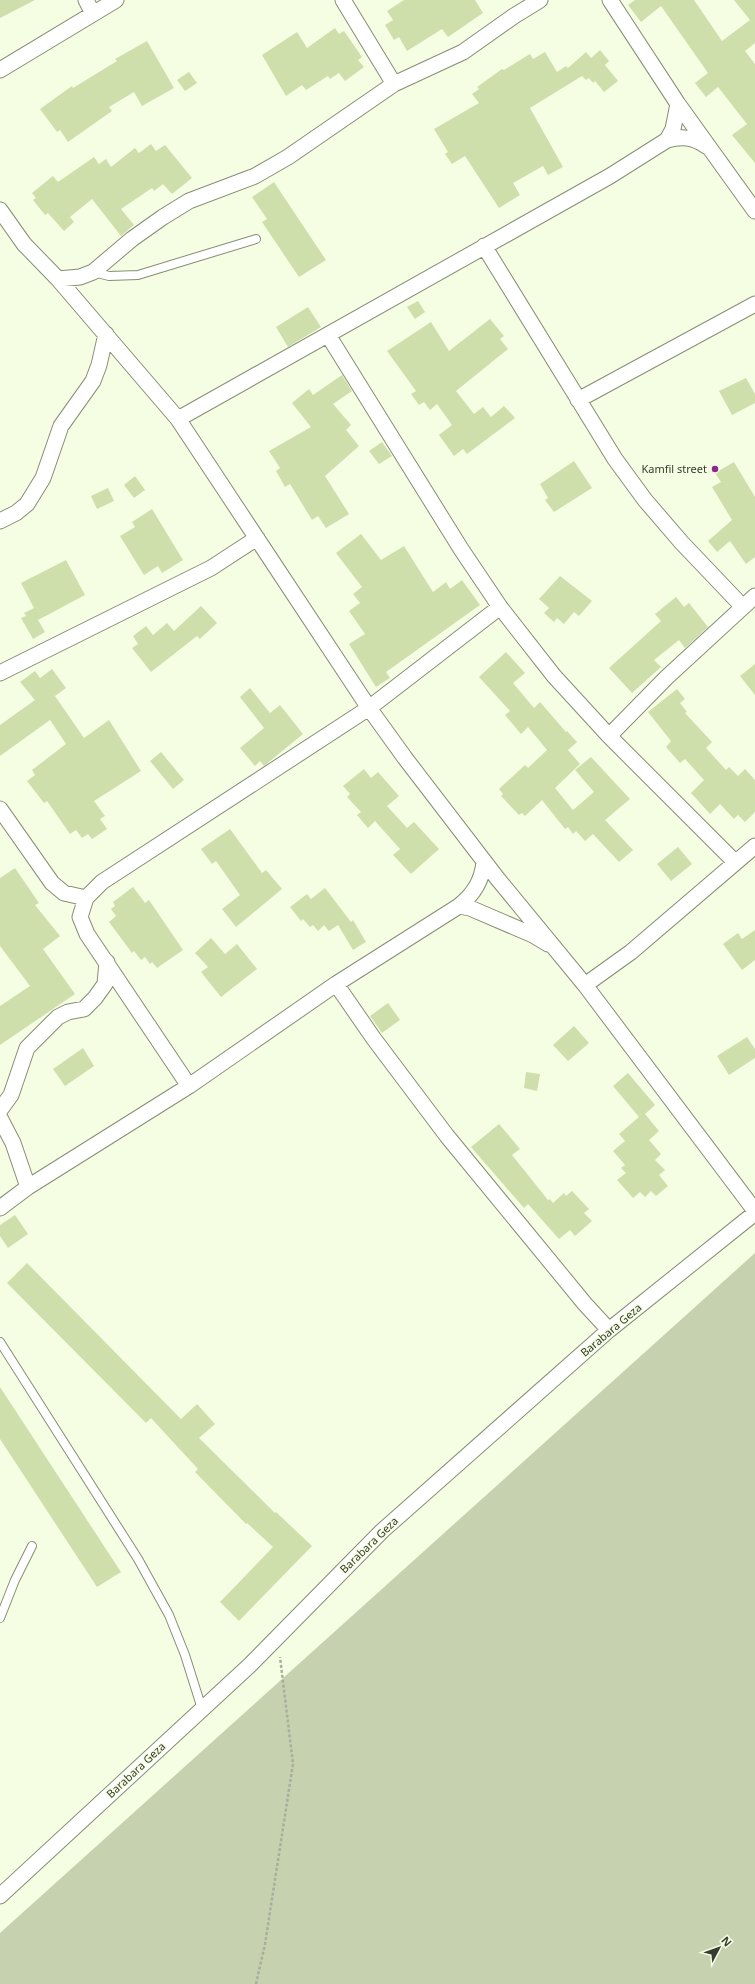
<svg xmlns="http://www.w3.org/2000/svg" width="755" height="1984" font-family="'Noto Sans',sans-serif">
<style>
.grass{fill:#c6d1af}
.building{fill:#cfdfab}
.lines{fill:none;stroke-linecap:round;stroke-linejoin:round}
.service-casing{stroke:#868e75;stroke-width:10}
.minor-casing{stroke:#868e75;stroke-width:17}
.path{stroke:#a9af9b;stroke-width:2.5;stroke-dasharray:3 2;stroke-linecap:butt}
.service{stroke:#fff;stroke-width:8}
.minor{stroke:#fff;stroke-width:15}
.poi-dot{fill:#8a2891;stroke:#f5fee2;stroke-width:1.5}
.labels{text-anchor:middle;stroke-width:3;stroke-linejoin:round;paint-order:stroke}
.poi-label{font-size:11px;fill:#383b31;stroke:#f5fee2;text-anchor:end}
.street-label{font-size:11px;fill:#383b31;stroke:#f5fee2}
</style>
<rect width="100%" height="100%" fill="#f5fee2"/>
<path class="grass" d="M755,1253V1984H0V1933Z"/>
<path class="building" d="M0,0H35L0,18Z
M404,0H475L483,13L448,37L442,29L407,51L399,37L394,40L385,25L393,20L387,11Z
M635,0H694L722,41L750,20L734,0H755V43L745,51L755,64V163L732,135L747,124L718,87L706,97L695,83L708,73L661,6L641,22L628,5Z
M335,28L339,34L344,31L362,57L358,60L364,67L345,81L339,73L330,79L328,76L306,90L302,85L286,96L262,55L297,32L307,48Z
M147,41L174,88L142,106L134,92L109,107L112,111L68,142L60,130L57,132L40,109L72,86L73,88L117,61L115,59Z
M600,50L609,61L605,65L618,81L604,92L595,81L593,83L589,78L586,80L582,76L530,108L563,167L548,175L543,166L513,183L520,195L499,208L465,156L452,164L445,154L448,152L434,129L479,103L472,94L479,89L477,87L502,69L504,70L530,54L533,59L545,52L557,72L566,66L568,68L586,52L591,58Z
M189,72L197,83L185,91L177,80Z
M151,144L156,151L165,145L192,178L172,194L163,184L154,191L152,188L121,209L134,225L121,236L92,199L70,217L74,222L64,231L48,213L45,215L33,200L36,198L32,193L53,176L58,182L94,157L99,164L106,159L111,167L135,148L139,153Z
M274,182L326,260L299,277L262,222L267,219L252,197Z
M418,301L425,312L415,319L407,307Z
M308,307L321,327L288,347L276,327Z
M490,319L504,336L500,339L508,349L456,391L474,414L483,407L491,417L504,406L515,418L467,454L463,449L454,456L439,435L452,425L437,404L430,410L424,402L419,405L411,394L416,391L387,351L431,322L449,351Z
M342,375L352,391L333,404L351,425L346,430L359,446L325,476L349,514L326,528L318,516L312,520L290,484L285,487L276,471L280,468L269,451L311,427L292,403L309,389L313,395Z
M746,378L755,394V403L732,415L719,391Z
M382,442L392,456L379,464L369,451Z
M574,461L592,488L554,512L545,500L548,498L540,484Z
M734,462L755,497V557L746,564L730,541L717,552L708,541L732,520L712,487L721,482L715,473Z
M135,476L145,490L134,498L124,485Z
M108,488L114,501L97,509L91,496Z
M152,509L183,560L162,573L158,566L144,575L120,536L135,527L132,522Z
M361,534L381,560L404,546L433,592L446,582L450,589L462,580L480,605L386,672L390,678L376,687L349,644L365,634L349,611L360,603L353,594L362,587L336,553Z
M66,560L85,595L38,620L45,632L33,639L21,618L26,616L24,613L34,608L21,583Z
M560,576L592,601L579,616L574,612L564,624L557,618L554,622L544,613L549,608L539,599Z
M676,597L684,607L689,603L708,627L685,648L679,640L654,660L661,667L632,693L609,668L661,621L655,614Z
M201,606L217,623L200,639L197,636L151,672L132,648L138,644L133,636L146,626L153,635L167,623L174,631Z
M506,652L525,673L513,683L534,708L540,702L566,732L567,731L577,742L568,750L580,764L555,788L573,810L594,792L575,770L591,757L630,799L605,820L633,850L619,862L593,834L585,841L576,831L573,834L568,827L565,829L542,800L525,816L522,813L519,815L501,796L503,794L499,789L525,765L528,768L547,750L528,727L521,734L505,715L510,711L479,677Z
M755,664V695L740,676Z
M52,669L66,688L55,696L84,738L109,720L141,771L94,801L105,816L100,819L107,829L92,839L88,834L82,838L76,830L70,834L47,801L44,803L27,781L35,775L32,770L66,744L50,720L0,756V725L35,700L20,682L35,671L40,678Z
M250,688L270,713L280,705L303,734L264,766L260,761L255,766L240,748L264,728L240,697Z
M677,689L685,699L680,703L687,712L685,713L712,742L706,748L726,770L729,767L738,776L745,769L755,780V812L745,822L738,815L734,819L720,804L710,814L691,793L704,780L685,759L680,763L666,747L671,741L648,712Z
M161,752L184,780L173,789L150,761Z
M364,769L371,778L378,772L399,796L387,806L407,828L414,822L439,849L411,874L393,855L400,849L375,821L368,828L357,815L361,812L347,797L350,794L343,786Z
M230,829L262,873L266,870L282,889L236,927L222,909L240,895L216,861L212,864L201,849Z
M678,847L692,864L671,881L657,864Z
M15,868L39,903L35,905L60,936L43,949L75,994L0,1045V1006L30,986L0,946V878Z
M133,887L145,903L149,900L183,950L157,968L152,962L150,964L145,957L141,960L134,951L132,953L109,922L116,916L111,909L115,906L113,902Z
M325,888L351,922L353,920L366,942L353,950L338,925L329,931L324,925L318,931L313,925L310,927L303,919L301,921L290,907L307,894L311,899Z
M755,930V960L742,970L723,944L738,933L742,939Z
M211,938L225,954L237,944L257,969L221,997L201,972L208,967L195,953Z
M388,1003L400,1020L382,1033L370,1016Z
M574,1026L589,1043L568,1061L553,1045Z
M747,1037L755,1049V1058L729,1075L717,1056Z
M83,1048L94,1066L65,1086L53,1069Z
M526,1072L540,1074L537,1091L524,1088Z
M628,1073L655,1105L645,1114L659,1131L649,1140L661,1154L655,1160L665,1170L659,1175L668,1186L656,1196L651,1191L645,1197L640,1192L633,1198L617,1180L626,1173L621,1168L625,1165L613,1151L625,1141L619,1134L639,1117L613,1086Z
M499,1124L520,1149L512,1155L548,1200L550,1199L553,1203L564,1193L566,1196L572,1191L589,1209L584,1213L592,1221L575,1236L570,1230L559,1239L528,1204L524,1208L471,1147Z
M15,1215L28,1234L8,1248L0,1236V1225Z
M27,1263L181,1419L197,1404L215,1424L199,1438L275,1513L276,1512L312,1546L239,1621L220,1602L273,1547L247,1523L246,1524L195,1472L198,1469L151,1418L146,1423L7,1283Z
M0,1387L121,1572L97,1587L0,1439Z"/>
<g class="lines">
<g class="service-casing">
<path id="service" d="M93,272L109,276L138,275L256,239
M0,1342L138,1559L169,1615L185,1655L202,1709
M0,1618L15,1580L32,1546"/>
</g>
<g class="minor-casing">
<path id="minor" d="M86,0L93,14
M343,0L394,84
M610,0L678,104L755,211
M0,70L116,0
M667,140C682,136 693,137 706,146
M0,210L24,244L58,279L178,419L369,708L405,758L497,878L585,985L755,1211
M484,246L615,459L645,500L682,543L743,607
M58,279L80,277L93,272L132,239L163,217L189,201L255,176L288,157L394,84L463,52L514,16L540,0
M328,335L461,549L500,607L554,676L609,736L735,862
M578,400L755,304
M178,419L610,176L667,140L673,129L678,104
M0,521L16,513L27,504L43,478L61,426L93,381L99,365L106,334
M0,673L211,568L257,538
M609,736L667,677L755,596
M0,809L52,883L64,893L86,898
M459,906L470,908L533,935L548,944
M336,984L374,1039L447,1136L585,1304L609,1330
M585,985L631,952L755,846
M189,1086L87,934L80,917L86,898L102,882L369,708L500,607
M0,1110L11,1095L27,1048L58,1017L68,1012L84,1009L95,998L105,984L107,962
M0,1118L13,1143L28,1187
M0,1208L28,1187L189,1086L336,984L459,906C474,894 482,881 484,862
M0,1896L250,1665L382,1531L609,1330L755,1213"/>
</g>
<path class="path" d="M256,1984L265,1944L293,1764L280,1657"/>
<use href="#service" class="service"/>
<use href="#minor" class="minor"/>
</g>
<circle class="poi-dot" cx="715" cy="469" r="4"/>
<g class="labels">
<g class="poi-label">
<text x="707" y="473">Kamfil street</text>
</g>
<g class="street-label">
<text transform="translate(611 1330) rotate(-40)" y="4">Barabara Geza</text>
<text transform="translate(369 1545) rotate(-44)" y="4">Barabara Geza</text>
<text transform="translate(136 1770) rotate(-43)" y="4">Barabara Geza</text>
</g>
</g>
<g transform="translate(719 1948) rotate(49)" stroke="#f5fee2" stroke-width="3" paint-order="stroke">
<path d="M0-3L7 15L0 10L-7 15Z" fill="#383b31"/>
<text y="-6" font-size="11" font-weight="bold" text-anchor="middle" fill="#383b31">N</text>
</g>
</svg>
